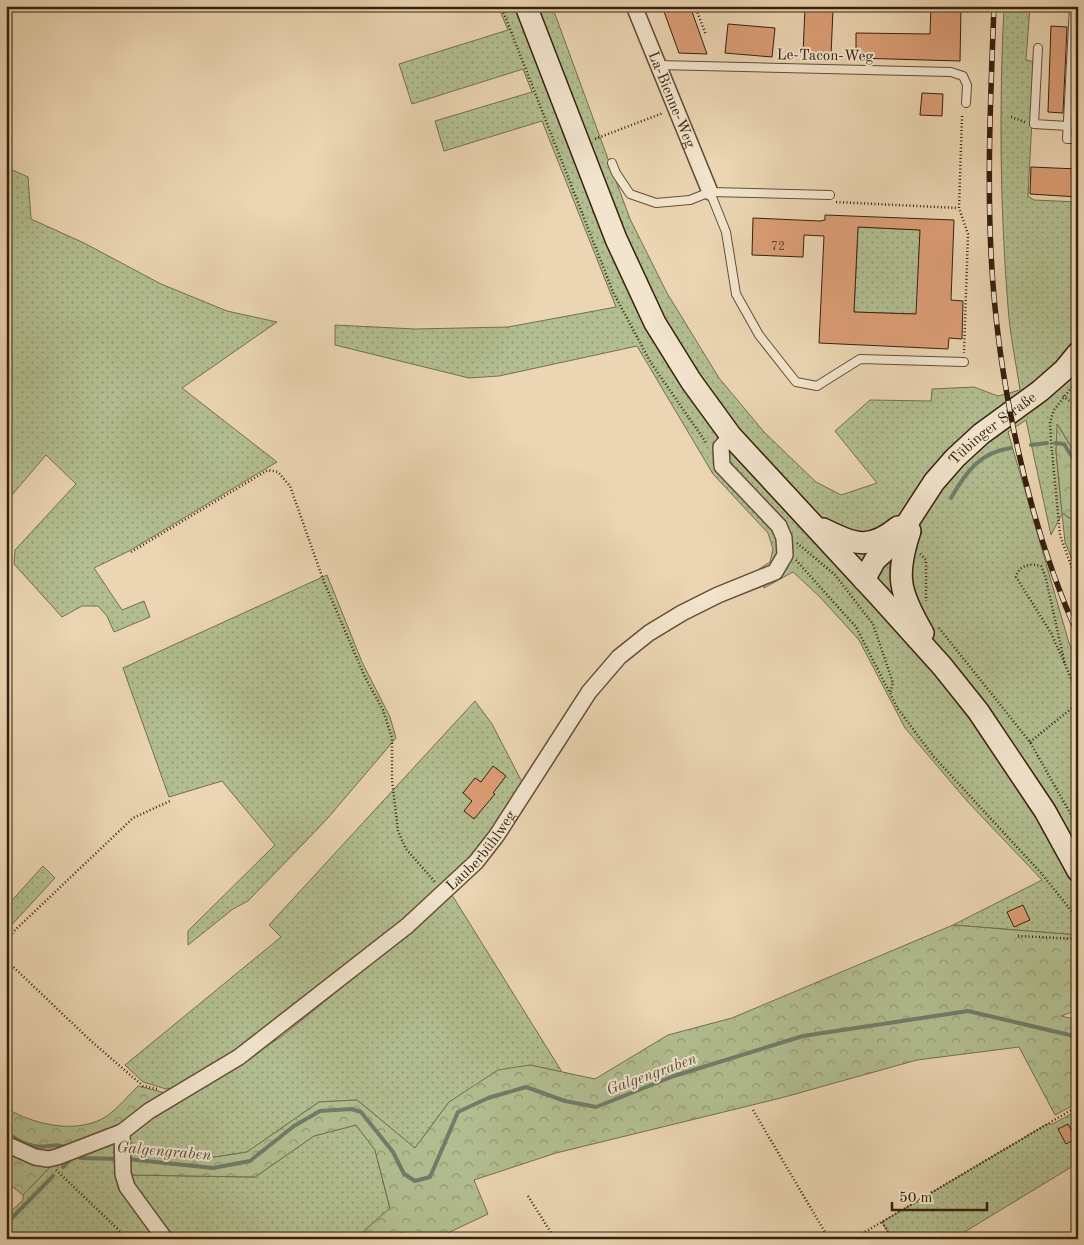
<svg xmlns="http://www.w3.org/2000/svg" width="1084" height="1245" font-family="'Old Standard TT',serif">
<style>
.green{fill:url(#green-dots);stroke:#74704e}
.forest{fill:url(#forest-crowns);stroke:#74704e}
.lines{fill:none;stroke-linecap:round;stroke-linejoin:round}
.stream{stroke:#717c6b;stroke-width:4}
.building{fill:#dc9e76;stroke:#36210d;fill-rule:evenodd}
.service-casing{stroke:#634e36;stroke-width:10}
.minor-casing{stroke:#634e36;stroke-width:18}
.secondary-casing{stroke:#36210d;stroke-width:24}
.path{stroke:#36210d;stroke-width:2.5;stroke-dasharray:1 2.5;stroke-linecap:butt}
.service{stroke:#f2e4cd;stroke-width:8}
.minor{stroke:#f2e4cd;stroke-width:15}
.secondary{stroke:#f2e4cd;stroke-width:21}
.rail-casing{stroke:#36210d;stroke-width:5.5}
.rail{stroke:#f2e4cd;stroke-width:4;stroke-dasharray:11;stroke-linecap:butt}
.labels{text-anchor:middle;stroke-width:4;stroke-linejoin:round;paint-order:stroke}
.number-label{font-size:12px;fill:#604027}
.street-label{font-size:15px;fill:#36210d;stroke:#f2e4cd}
.water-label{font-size:16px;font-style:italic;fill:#534f3c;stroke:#f2e4cd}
</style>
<defs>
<pattern id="green-dots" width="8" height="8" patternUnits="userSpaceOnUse" patternTransform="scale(1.25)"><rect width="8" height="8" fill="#b2be90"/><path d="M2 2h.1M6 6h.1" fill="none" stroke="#929a74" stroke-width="1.8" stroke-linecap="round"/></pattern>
<pattern id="forest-crowns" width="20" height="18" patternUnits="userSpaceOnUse" patternTransform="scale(1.25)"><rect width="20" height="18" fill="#b2be90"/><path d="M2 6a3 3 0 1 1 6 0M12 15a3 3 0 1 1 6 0" fill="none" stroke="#929a74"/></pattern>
</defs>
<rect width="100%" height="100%" fill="#ebd5b2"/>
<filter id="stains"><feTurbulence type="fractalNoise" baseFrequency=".004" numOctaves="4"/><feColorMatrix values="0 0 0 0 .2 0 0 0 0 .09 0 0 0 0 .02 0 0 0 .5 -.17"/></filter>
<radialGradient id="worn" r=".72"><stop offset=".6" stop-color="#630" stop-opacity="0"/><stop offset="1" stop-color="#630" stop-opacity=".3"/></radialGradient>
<path class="green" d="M498,6H552L630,219L667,293L719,378L764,432L816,482L841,495L877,483L835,431L870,400L931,401L932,389L974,387L998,396L1020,390C1016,363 1010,335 1008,307C1000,207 999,107 1004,6H1030L1026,60L1035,62L1028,196L1034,200L1078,202V458L1058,425L1056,451L1062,513L1078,523V575L1065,542L1062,514L1051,535L1026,420L1008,432L1069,643L1078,661V935L953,925L1042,880L967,801L905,728L859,640L819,596L793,572L764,588L759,569L770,562L773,549L768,533L713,474L637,346L499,376L469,378L335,345V325L415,329L508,327L616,307L542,121L444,151L435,121L532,92L523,69L412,104L399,64L508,30Z
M6,167L28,177L31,219L84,243L161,284L227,311L277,322L182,388L277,462L129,551L94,568L122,610L144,601L150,617L114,632L107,616L98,606H82L62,617L14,564L15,550L76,484L46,455L6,502Z
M858,227L920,230L917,314L854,312Z
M327,575L362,662L390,717L396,738L327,819L248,901L233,909L188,945V931L275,845L222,781L169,797L123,668Z
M475,701L492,724L522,782L496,828L460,870L327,983L237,1054L185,1086L166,1089L143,1082L125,1065L281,937L269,925Z
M43,866L55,878L6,931V907Z
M452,895L562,1072L530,1065L449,1102L415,1148L357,1100L319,1102L247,1152L215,1157L125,1151L129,1137L141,1124L281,1037L410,932Z
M1078,1110V1163L953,1239H892L882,1222L1047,1124H1053Z
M356,1125L375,1150L390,1209L355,1239H172L127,1175L255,1177L314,1136Z
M114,1143L117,1145L118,1168L160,1239H6V1216L23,1200V1195L52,1165Z"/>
<path class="forest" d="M1057,424L1078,458V523L1062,513L1056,451Z
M953,925L1078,935V1010L1061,1016L1078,1020V1103L1055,1115L1019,1047L917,1060L781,1098L556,1153L474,1180L488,1214L435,1239H409L404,1232L370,1239H355L390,1208L375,1150L356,1125L314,1136L255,1177L127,1175L125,1151L215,1157L247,1152L319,1102L357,1100L415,1148L449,1102L498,1070L530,1065L595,1079L668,1035L732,1018Z
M138,1086L170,1094L52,1165L23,1195L6,1182V1108C34,1125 78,1135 107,1116C118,1108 128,1096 138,1086Z"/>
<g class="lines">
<path class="stream" d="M1055,443L1064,444L1078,466
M1031,445L1047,443
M951,498C966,472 980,452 1011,448
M6,1132C14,1138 24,1144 34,1146C46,1149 58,1141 69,1149
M76,1155L80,1158L120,1159
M127,1159L213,1168L250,1161L294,1126L320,1111L351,1109L361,1112L393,1152L404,1174L415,1181L430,1177L458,1112L488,1098L526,1087L565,1101L596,1107L674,1076L803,1036L968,1011L1078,1037
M63,1167L72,1158
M6,1224L53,1176"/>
</g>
<path class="building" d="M662,6H690L707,54L679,53Z
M931,6H961L960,61L856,58V33L930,34Z
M805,7L833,9L831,56L803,54Z
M728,24L775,28L772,57L725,53Z
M1051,26L1067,27L1063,113L1048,112Z
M1078,42V113H1074Z
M922,93L943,94L942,116L920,115Z
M1031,167L1078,169V197L1030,194Z
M825,215L954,220L951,300L963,301L962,339L949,338L948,349L819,343L824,236L804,235L803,257L752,255L753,218L820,221L825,220ZM858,227L920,230L916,314L854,312Z
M493,766L506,776L493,793L495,794L474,819L464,811L472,801L463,793L475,778L481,782Z
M1023,905L1030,920L1014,927L1007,912Z
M1068,1124L1076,1139L1066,1144L1058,1129Z"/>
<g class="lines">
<g class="service-casing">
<path id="service" d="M1074,6L1067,139H1078
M1038,48L1034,124L1068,126
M658,65L951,72L963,76L967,85L966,103
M612,163L616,173L630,194L656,203L690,200L710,192L830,195
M710,192L726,232L736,294L759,335L796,382L817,386L860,359L964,362"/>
</g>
<g class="minor-casing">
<g id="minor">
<path id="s1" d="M634,6L710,192"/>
<path d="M122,1132L123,1174L127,1187L165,1239"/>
<path id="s2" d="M6,1144L35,1157L48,1159L57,1157L122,1132L149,1111L239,1057L407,926L476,862L497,835L589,692L619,657L649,633L682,613L718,595L775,572L785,555L784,538L779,526L722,466L721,447L731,436"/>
</g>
</g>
<g class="secondary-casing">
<g id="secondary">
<path d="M526,6L616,239L655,323L691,381L731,436L880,597L942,666L978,711L1045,811L1078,871"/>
<path d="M823,529C854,544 869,551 898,527"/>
<path d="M910,531C895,576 899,592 923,633"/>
<path id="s3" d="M864,580L875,560L895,542L934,482L955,458L981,434L1040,391L1064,370L1078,353"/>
</g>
</g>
<path class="path" d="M501,6L613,292L651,363L707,444
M695,6L706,35
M962,116L959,208L968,234L964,353
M1011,117L1025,122
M595,139L663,113
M836,202L958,208
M1072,387L1054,410L1050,422L1051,441L1060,535L1078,585
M1063,396L1071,402L1078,403
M797,543L835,575L873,624L893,683L890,693
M131,552L268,470L278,472L290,486L324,582L365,677L383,710L392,738V780L398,831L406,849L435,882
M920,554L926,560V601
M796,560L856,627L898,709L934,757L1041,873L1078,919
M939,628L1030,742L1078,827
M1030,742L1077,704V693L1065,664L1045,575L1041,566C1030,563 1019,565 1016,577L1051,633L1065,664
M1018,936L1078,939
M6,946L13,932L133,818L170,801
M6,960L91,1041L143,1086L158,1089
M753,1110L829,1239
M56,1170L128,1239
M528,1196L555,1239
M882,1222L892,1239
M853,1239L1078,1106"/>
<use href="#service" class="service"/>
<use href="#minor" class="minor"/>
<use href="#secondary" class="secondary"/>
<g class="rail-casing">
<path id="rail" d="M994,6C991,88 987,170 991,253C997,377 1027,522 1078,635"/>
</g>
<use href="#rail" class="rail"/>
</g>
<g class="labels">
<g class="number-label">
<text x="778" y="250">72</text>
</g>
<g class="street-label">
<text transform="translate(825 55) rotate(1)" y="5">Le-Tacon-Weg</text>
<text dy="5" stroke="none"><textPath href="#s1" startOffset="101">La-Bienne-Weg</textPath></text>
<text dy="5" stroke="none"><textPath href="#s3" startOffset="201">Tübinger Straße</textPath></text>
<text dy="5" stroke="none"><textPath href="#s2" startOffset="582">Lauberbühlweg</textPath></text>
</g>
<g class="water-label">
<text transform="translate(651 1073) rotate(-20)" y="6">Galgengraben</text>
<text transform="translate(164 1150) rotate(5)" y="6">Galgengraben</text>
</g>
</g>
<rect width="1084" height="1245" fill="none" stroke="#ebd5b2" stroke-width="25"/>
<rect x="8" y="8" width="1069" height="1230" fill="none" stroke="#36210d" stroke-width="2.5"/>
<rect x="12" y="12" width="1059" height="1220" fill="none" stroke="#36210d"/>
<path d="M892 1202v8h95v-8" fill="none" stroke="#36210d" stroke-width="2.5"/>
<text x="899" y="1202" font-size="15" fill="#36210d" stroke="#f2e4cd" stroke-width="4" paint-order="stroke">50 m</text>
<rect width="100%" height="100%" filter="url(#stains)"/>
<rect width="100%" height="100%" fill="url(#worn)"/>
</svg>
